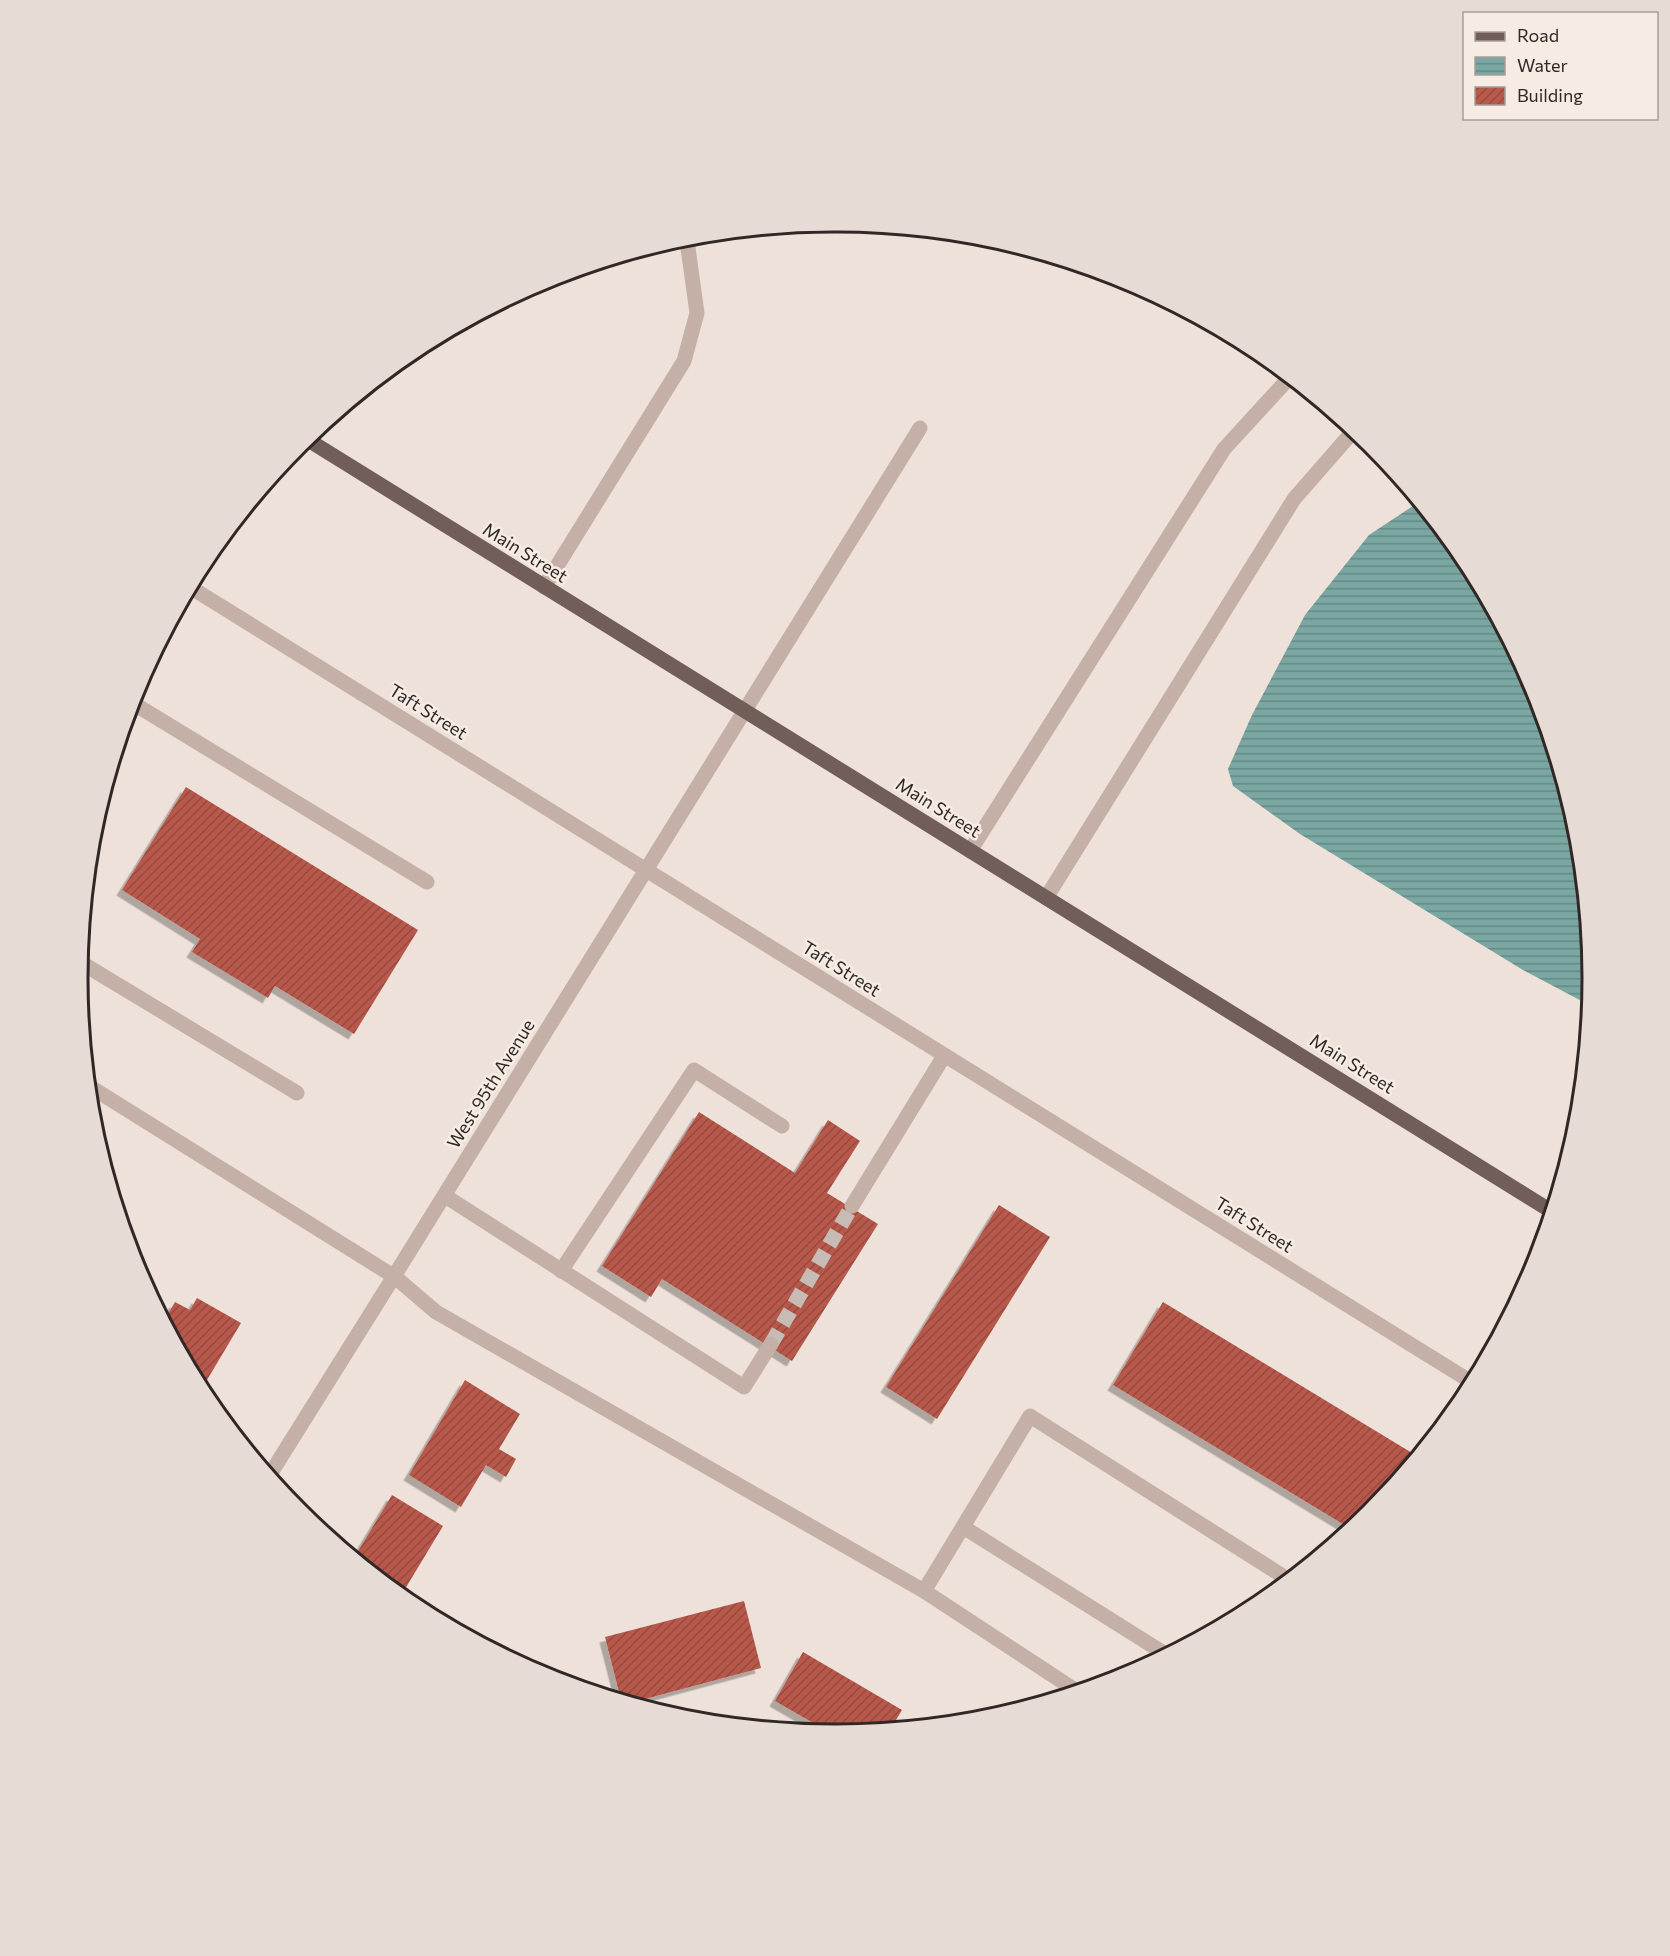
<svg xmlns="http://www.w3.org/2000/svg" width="1670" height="1956" font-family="Commissioner,sans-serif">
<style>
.water{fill:url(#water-rules)}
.building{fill:url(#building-hatch);filter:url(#shadow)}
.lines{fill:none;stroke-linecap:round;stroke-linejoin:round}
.minor-tunnel{stroke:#c7bcb5;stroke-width:15;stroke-dasharray:15 8;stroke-linecap:butt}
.minor{stroke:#c4b0a6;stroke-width:15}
.major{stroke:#715e59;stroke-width:15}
.labels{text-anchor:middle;stroke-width:5;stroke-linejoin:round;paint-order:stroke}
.street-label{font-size:18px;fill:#312826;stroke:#f6ece4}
.rim{fill:none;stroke:#312826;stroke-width:3}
</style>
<defs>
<pattern id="water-rules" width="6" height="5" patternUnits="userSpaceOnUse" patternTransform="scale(1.5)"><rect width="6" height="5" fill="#7ba7a3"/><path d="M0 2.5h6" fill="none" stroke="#658885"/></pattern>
<pattern id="building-hatch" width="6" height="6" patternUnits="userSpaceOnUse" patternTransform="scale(1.5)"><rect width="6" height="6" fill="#b8594c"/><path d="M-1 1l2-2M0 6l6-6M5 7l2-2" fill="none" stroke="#964a3f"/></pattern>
<filter id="shadow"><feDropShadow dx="-5.5" dy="5.5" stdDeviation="0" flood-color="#0004"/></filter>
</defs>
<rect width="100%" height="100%" fill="#ede1d9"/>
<path class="water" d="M1419,502L1465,558L1535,689L1578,831L1592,978L1589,1005L1523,970L1300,834L1233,786L1228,769L1252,715L1305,615L1369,535Z"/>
<path class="building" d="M186,787L418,930L354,1034L275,986L268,998L192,952L200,939L122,890Z
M699,1112L795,1173L828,1120L860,1141L827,1193L878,1224L792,1361L662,1279L651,1297L602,1266Z
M999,1205L1050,1237L937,1419L886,1387Z
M197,1298L241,1323L201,1390L162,1317L165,1319L175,1302L190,1310Z
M1163,1302L1417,1456L1370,1514L1351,1529L1113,1385Z
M465,1380L520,1414L499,1449L516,1459L506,1477L486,1465L461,1507L409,1475Z
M392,1495L443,1526L405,1589L394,1583L391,1588L354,1558Z
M744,1601L761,1668L630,1703L621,1700L605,1637Z
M803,1652L902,1710L890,1730L834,1735L775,1701Z"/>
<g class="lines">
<path class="minor-tunnel" d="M771,1344L852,1206"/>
<path class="minor" d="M190,587L1473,1383
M544,587L684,361L697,313L688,248L689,235
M131,702L427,882
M970,851L1224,449L1290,377
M1046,898L1294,499L1349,436L1356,431
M80,962L297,1093
M89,1086L395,1277L436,1312L924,1591L1078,1692
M445,1196L744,1387L771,1344
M852,1206L944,1056
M561,1271L694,1070L782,1126
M269,1476C488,1128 702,777 920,428
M963,1527L1167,1655
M924,1591L1030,1416L1289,1580"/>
<path class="major" d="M305,438L1551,1211"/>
</g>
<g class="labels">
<g class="street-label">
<text transform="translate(525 553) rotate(32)" y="6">Main Street</text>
<text transform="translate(428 712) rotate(32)" y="6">Taft Street</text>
<text transform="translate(938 808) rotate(32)" y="6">Main Street</text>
<text transform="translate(841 969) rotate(32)" y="6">Taft Street</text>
<text transform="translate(1352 1064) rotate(32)" y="6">Main Street</text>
<text transform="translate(491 1084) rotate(-58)" y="6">West 95th Avenue</text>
<text transform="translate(1254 1225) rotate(32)" y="6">Taft Street</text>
</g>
</g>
<path d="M0 0H1670V1956H0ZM834 232H836A746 746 0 0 1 1582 978V978A746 746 0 0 1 836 1724H834A746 746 0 0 1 88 978V978A746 746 0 0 1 834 232Z" fill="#e6dcd5" fill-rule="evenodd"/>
<path class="rim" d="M834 232H836A746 746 0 0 1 1582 978V978A746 746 0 0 1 836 1724H834A746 746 0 0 1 88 978V978A746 746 0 0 1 834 232Z"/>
<rect x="1463" y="12" width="195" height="108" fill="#f6ece4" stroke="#a79e98" stroke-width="1.5"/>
<rect x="1475" y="32" width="30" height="9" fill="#715e59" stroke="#a79e98" stroke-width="1.5"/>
<text x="1517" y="42" font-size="18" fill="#312826">Road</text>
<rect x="1475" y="57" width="30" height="18" fill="url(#water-rules)" stroke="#a79e98" stroke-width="1.5"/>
<text x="1517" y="72" font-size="18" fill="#312826">Water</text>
<rect x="1475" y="87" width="30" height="18" fill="url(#building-hatch)" stroke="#a79e98" stroke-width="1.5"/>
<text x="1517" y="102" font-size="18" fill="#312826">Building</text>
</svg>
